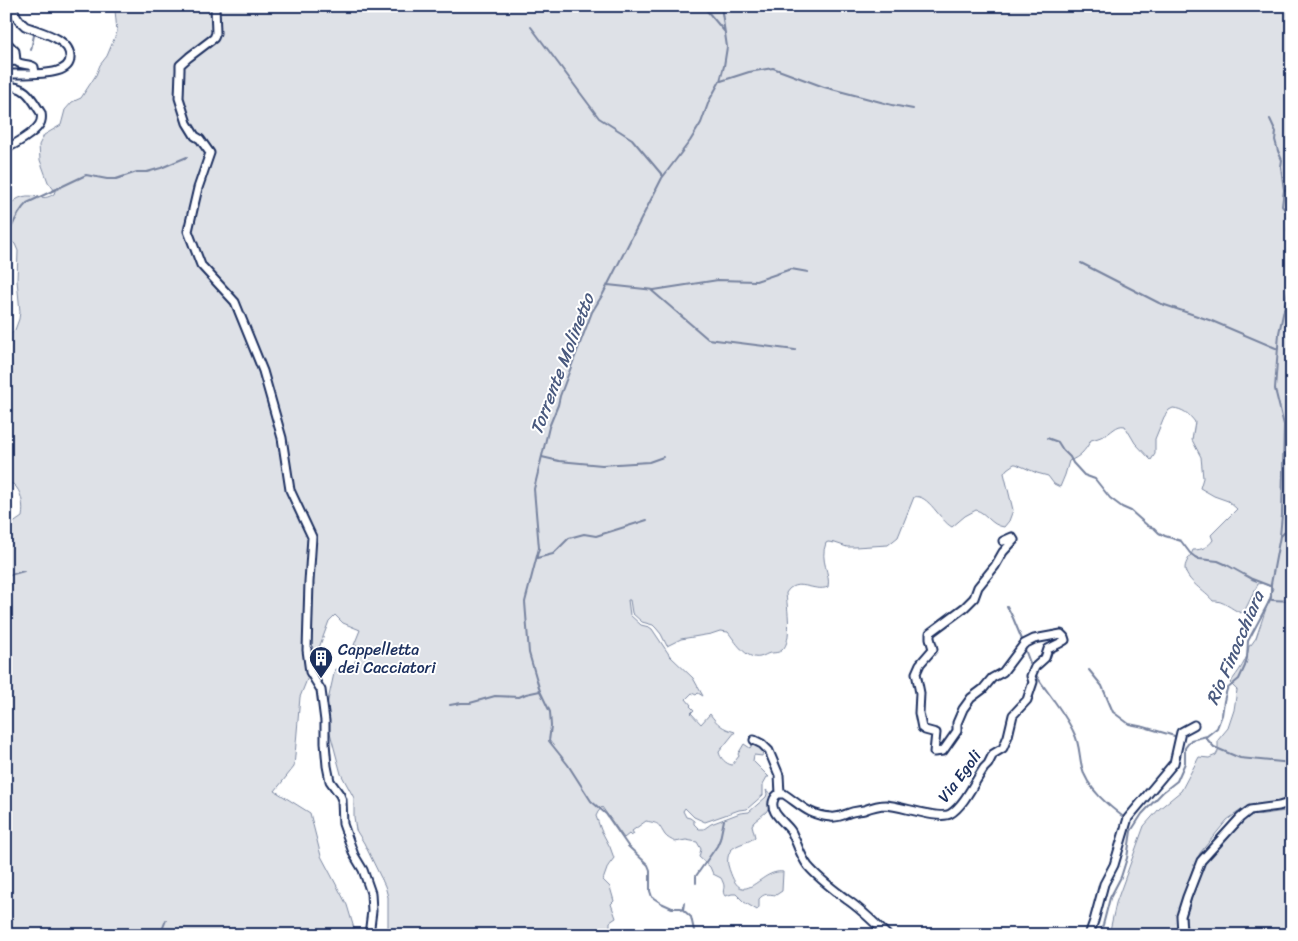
<svg xmlns="http://www.w3.org/2000/svg" width="1298" height="941" font-family="Sriracha,sans-serif">
<style>
.green{fill:#dee1e7;stroke:#7c88a2}
.lines{fill:none;stroke-linecap:round;stroke-linejoin:round}
.stream{stroke:#77839f;stroke-width:2}
.minor-casing{stroke:#1b2f5e;stroke-width:11}
.minor{stroke:#fff;stroke-width:7}
.labels{text-anchor:middle;stroke-width:4;stroke-linejoin:round;paint-order:stroke}
.poi-label{font-size:16px;fill:#1b2f5e;stroke:#fff;text-anchor:start}
.street-label{font-size:16px;fill:#1b2f5e;stroke:#fff}
.water-label{font-size:18px;font-style:italic;fill:#49597e;stroke:#fff}
</style>
<rect width="100%" height="100%" fill="#fff"/>
<filter id="ink" filterUnits="userSpaceOnUse"><feTurbulence type="fractalNoise" baseFrequency=".02" numOctaves="2"/><feDisplacementMap in="SourceGraphic" scale="10" xChannelSelector="R" yChannelSelector="G"/><feConvolveMatrix kernelMatrix="1 2 1 2 8 2 1 2 1" color-interpolation-filters="sRGB"/></filter>
<g filter="url(#ink)">
<path class="green" d="M116,6H1230L1241,7L1246,6H1292V799L1281,803L1244,808L1227,820L1200,853L1193,868L1177,921V933L1178,935H1109L1116,903L1144,826L1159,809L1181,791L1199,757L1209,758L1216,755L1218,751V740L1228,728L1234,710L1237,690L1230,683C1238,672 1248,660 1249,646L1251,645L1256,638L1273,588L1262,583L1258,584L1246,608L1241,613C1231,609 1223,600 1213,601C1206,592 1185,580 1185,568C1185,562 1191,556 1193,550C1202,550 1208,547 1213,540L1211,535L1237,509L1228,501L1214,496L1200,488L1203,478L1201,457L1192,440L1195,422C1189,414 1183,409 1173,408L1169,410L1164,417L1155,439V454L1151,460L1135,443L1125,426C1116,424 1112,433 1103,436C1099,438 1095,439 1091,440C1085,451 1080,457 1069,461L1065,475L1060,487L1054,484L1048,476L1037,473L1016,464H1014L1007,469L1004,473L1013,510L1009,521L1004,527C990,525 987,513 976,510L965,516L952,527C940,521 928,493 914,497L898,537L888,545L855,547H847L835,543L828,542L826,543C819,561 831,573 828,587C814,593 796,576 786,593C787,606 793,642 782,650C778,654 772,652 767,654C765,655 763,656 760,657C746,660 735,641 728,632L720,631L711,634L681,639L667,646L661,634L656,628L653,625L642,622L632,613L630,600H628L630,615L641,625L649,627L652,629L670,656L693,678L703,696L698,693L696,695L692,693L686,699L691,705L690,706L694,710L691,713L701,724L710,714C718,725 722,728 735,732L719,752C720,758 726,764 732,765L739,756L738,754L744,744L750,748L753,743L760,745L768,753H763L762,756L754,755L753,761L769,777H767L763,784V795L747,809L739,810L705,822L694,817L685,808L683,811L686,817L690,818L694,821V824L699,829H704L711,824L740,813L749,812L766,797L767,794L766,790L772,795L770,806L766,812L754,822L752,825L755,837C749,843 738,843 731,850C728,854 727,860 728,865C742,915 759,868 783,872L782,891L776,895C768,894 764,893 759,899V907L757,910L744,902L736,894H732L725,896C722,892 724,890 724,886C724,884 722,880 721,878L713,874L710,867L699,857L701,849L697,842L686,840L675,842C672,840 667,838 665,835C657,823 661,824 646,821L632,831L634,834L631,836L629,834L624,838L602,807L598,812L596,816L601,830L610,847L614,858L608,866L603,880L610,887L614,901L611,904L616,918L610,922V935H389L388,932V897L385,886L364,843L356,830L354,817V798L341,774L329,729L327,705L335,669L350,672L357,657L359,647L354,645L360,630L343,623L335,615L329,621L310,672L300,697L294,767L275,791L310,813L321,856L347,905L356,935H6V528L22,517C24,506 22,491 13,484L6,483V338L15,330L19,319L20,312L17,280L18,251L15,244L6,237C6,230 5,220 6,213C9,202 20,195 31,196C42,197 44,200 54,194L55,191L48,182L40,160L39,145L44,135L61,125L65,110L72,102L81,98L96,75L100,65L107,56L117,32L115,10Z
M1292,807V935H1189L1187,931L1186,916L1201,869L1211,854L1241,823L1250,816L1285,811Z"/>
<g class="lines">
<path class="stream" d="M703,6L724,31
M531,27L599,118L632,139L663,176
M31,50L34,35
M721,81L749,72L773,68L824,87L892,105L913,109
M1270,119L1276,132L1275,140L1278,151L1282,160L1281,167L1284,190L1282,206L1291,217L1288,231L1292,233
M1284,190H1292
M6,239C12,227 17,212 27,203L86,175L107,179H116L137,172H147L161,168L187,157
M1081,263L1159,303L1212,321L1278,349
M608,285L654,290L718,280L756,281L791,269L808,272
M651,290L708,339L795,350
M1047,438L1058,442L1063,450L1070,457L1073,463L1084,475L1095,479L1110,498L1122,507L1131,511L1148,526L1154,528L1159,533L1165,536L1181,541L1190,553L1195,557L1199,559L1218,561L1227,565L1252,579L1270,586
M542,457L559,461L602,465L649,462L663,457
M1281,536L1292,525
M537,558L553,554L569,538L584,534L596,536L647,520
M6,576L24,571
M1272,600L1292,601
M1007,606L1013,618L1023,642
M1024,647L1032,668
M1089,670L1102,686L1113,712L1129,724L1144,727L1178,737
M1034,672C1047,693 1064,711 1074,733C1080,745 1079,756 1082,767C1087,789 1109,806 1126,819
M450,705L461,703H470L495,696L519,697L526,694L540,691
M1206,738L1214,747L1240,758L1292,763
M696,883V876L717,846L720,839L724,820
M683,910L684,903
M160,935L166,920
M695,935L691,917L681,908H672L661,903L652,897L650,891V870L648,865L628,846L606,814L591,801L568,765L549,741L551,726L550,712L540,691L529,653L525,602L539,548L534,489L549,427L558,405L560,396L592,312L603,294L662,178L690,141L701,123L709,101L720,81L724,66L727,47L721,6
M1099,935L1103,925L1110,898L1121,877L1127,858L1131,831L1142,814L1163,792L1177,781L1185,763V748L1191,740L1207,736L1217,728L1222,715L1224,701L1227,689L1239,679L1245,666L1247,658L1248,641L1271,598V584L1280,536L1282,515L1284,425L1275,389L1279,333L1292,272"/>
<g class="minor-casing">
<path id="minor" d="M215,6L216,33L214,38L189,57L180,65V70L179,98L187,123L195,136L200,139L210,153L198,188L188,231L201,265L235,302L263,371L282,438L290,490L312,537L309,582L307,650L310,672L321,690L325,721V743L327,766L330,781L340,795L342,800L343,824L354,855L363,870L371,893L372,911L369,935
M6,42L15,51L16,61C21,66 28,63 34,67L35,73
M6,62L16,61
M6,74C22,74 43,75 57,71C64,69 70,65 70,58C71,38 39,32 25,26C19,21 14,14 13,6
M6,86C27,86 31,98 41,113C42,118 42,121 39,125C35,132 15,145 6,148
M754,740L762,744L769,751L779,775L780,794
M887,935C874,922 861,909 846,899C833,889 819,879 808,866C800,856 797,842 791,831C785,822 768,812 774,799C776,794 779,793 784,794C802,806 808,815 831,817C838,818 843,815 849,813C854,811 859,811 864,810C872,807 878,805 886,805C901,806 939,820 950,814C964,806 975,781 984,768L988,764L993,754L1003,748L1008,736L1013,715L1027,700L1033,682L1031,676L1035,667L1045,658L1048,649L1060,643L1065,640L1064,637L1061,634L1034,639L1024,644L1003,672L992,678L983,689L971,698L963,709L957,723V731L943,751L934,752L936,733L925,730L922,728L919,713L920,693L916,673L920,664L933,649L930,638V633L965,607L974,598L978,587L995,566L1003,552L1014,540L1012,537L1003,541
M1089,935L1094,921L1104,884L1114,865L1128,818L1174,763L1181,732L1194,725
M1184,935L1182,932L1181,916L1187,897L1201,861L1240,818L1250,810L1279,806L1292,802"/>
</g>
<use href="#minor" class="minor"/>
</g>
</g>
<defs>
<g id="building-pin" transform="scale(1.25)"><path d="M0 17L-7.5 6A9.5 9.5 0 1 1 7.5 6Z" fill="#1b2f5e" stroke="#fff"/><path d="M-4-6H4V6H1V3H-1V6H-4ZM-2.5-4.3h1.7v1.8h-1.7ZM.8-4.3h1.7v1.8H.8ZM-2.5-1h1.7V.8h-1.7ZM.8-1h1.7V.8H.8Z" fill="#fff"/></g>
</defs>
<g fill-rule="evenodd">
<use href="#building-pin" x="321" y="658"/>
</g>
<g class="labels">
<g class="poi-label">
<text x="338" y="655">Cappelletta<tspan x="338" dy="18">dei Cacciatori</tspan></text>
</g>
<g class="street-label">
<text transform="translate(959 776) rotate(-53)" y="6">Via Egoli</text>
</g>
<g class="water-label">
<text transform="translate(562 364) rotate(-69)" y="6">Torrente Molinetto</text>
<text transform="translate(1235 648) rotate(-67)" y="6">Rio Finocchiara</text>
</g>
</g>
<rect width="1298" height="941" fill="none" stroke="#fff" stroke-width="25"/>
<rect x="12" y="12" width="1273" height="916" fill="none" stroke="#1b2f5e" stroke-width="2" filter="url(#ink)"/>
</svg>
